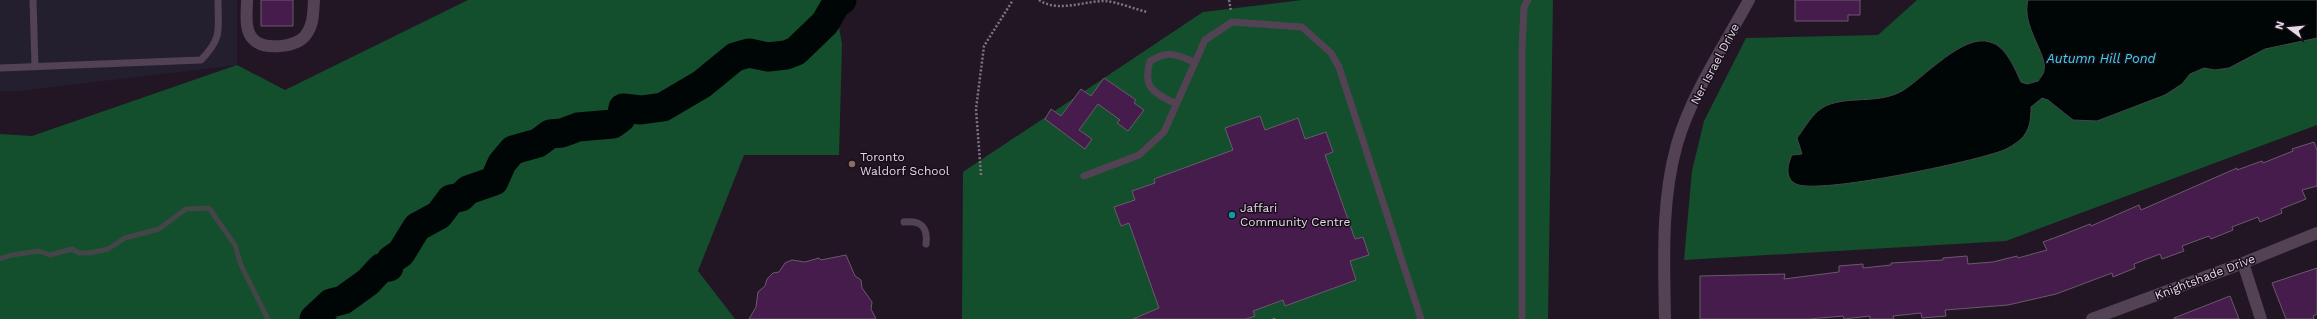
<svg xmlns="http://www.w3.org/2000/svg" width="2317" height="319" font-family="'Work Sans',sans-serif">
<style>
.commercial{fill:#241f2f}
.green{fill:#134f2c}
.water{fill:#000506;stroke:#444548}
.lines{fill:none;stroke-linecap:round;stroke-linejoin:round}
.stream{stroke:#444548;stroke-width:5}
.river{stroke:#000506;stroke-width:29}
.building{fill:#461c4c;stroke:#6a5a6c}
.path{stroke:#7f7480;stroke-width:2.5;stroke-dasharray:2 2;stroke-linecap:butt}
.lane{stroke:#524253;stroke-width:7}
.street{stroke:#524253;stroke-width:12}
.education-dot{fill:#8d6e63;stroke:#190d1b;stroke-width:1.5}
.culture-dot{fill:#0f9aa8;stroke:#190d1b;stroke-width:1.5}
.labels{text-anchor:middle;stroke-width:3;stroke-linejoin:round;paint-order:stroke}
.street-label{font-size:12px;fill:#e2d9e3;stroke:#190d1b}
.poi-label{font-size:12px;fill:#e2d9e3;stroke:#190d1b;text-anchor:start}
.water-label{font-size:13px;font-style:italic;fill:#3bd6e8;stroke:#190d1b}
</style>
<rect width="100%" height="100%" fill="#231624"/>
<path class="commercial" d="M0,0H237V65L19,91H0Z"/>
<path class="green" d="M468,0H834L842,44L839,155H744L698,271L735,319H0V134L32,136L237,65L285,90Z
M1302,0H1553L1548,319H962L963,172L1203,12Z
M1917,0H2317V125L2006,241L1684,260L1692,171L1704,121L1746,38L1878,35Z"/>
<path class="water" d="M2028,0H2317V38L2265,49L2229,68L2215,70L2204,68L2190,74L2182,84L2165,95L2097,121L2073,120L2048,100L2042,98L2031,107C2031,119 2030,131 2020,140C2016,143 2009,148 2004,150C1977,161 1819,195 1796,184C1785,179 1787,165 1792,155L1802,154L1797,138C1803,130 1810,118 1818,111C1839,93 1876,106 1902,91C1924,78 1963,33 1990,42C2006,46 2015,69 2021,82L2027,84L2038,81C2040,78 2044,74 2044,70C2048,55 2021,26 2028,0Z"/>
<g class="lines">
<path class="stream" d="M0,259L12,255L39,251L50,255L72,249L79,253H89L108,249L125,238L159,229L186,209L209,208L235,245L241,265L268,319"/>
<path class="river" d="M314,319L331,303L343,300L368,282L381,268L389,267L391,260L401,253L417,227L439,215L451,199L461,197L468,190L494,181L502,163L513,150L538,143L550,134L562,133L578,127L613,124L621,118L623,108L641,110L663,107L702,84L735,57L749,53L768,57L786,55L796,51L825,23L836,4L842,0"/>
</g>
<path class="building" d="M261,0H293V26H261Z
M1795,0H1860V15H1848V21H1795Z
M1104,78L1136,100L1134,103L1144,110L1128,131L1117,123L1120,120L1098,104L1079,130L1092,139L1085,149L1045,119L1051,109L1061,116L1081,89L1091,96Z
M1260,116L1265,130L1298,118L1305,139L1326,132L1333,152L1325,155L1355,239L1363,237L1369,255L1350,261L1356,280L1285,306L1283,300L1253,311L1255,316L1246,319H1133L1159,308L1129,223L1121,226L1114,207L1135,200L1132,191L1155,183L1154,179L1233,150L1225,128Z
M2314,142L2317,150V186L2302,190L2306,199L2281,209L2282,213L2260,222L2258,217L2232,227L2233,230L2211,239L2209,236L2182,246L2184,251L2162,259L2160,254L2134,264L2135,268L2113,277L2112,273L2056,294L2008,305L1945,310L1946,316L1922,318L1921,313L1893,316L1894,319H1870V316L1844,319L1843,316L1809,319H1700V276L1785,274L1784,279L1839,272V266L1863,264V268L1891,265V263L1943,260V258L1967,256L1968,264L1993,262L2017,256L2018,258L2047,250L2043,242L2062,235L2090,224L2091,226L2139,205L2141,210L2237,168V170L2262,161L2263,163L2293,151L2292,149Z
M846,255L855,276L861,280L862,288L872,302L871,309L876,319H749L756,307L758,292L765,286L767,279L773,273L779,272L785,263L792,260L805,262L819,258L821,260Z
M2317,268V314L2313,316L2314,319H2286L2272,283Z
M2230,296L2239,319H2174V318Z"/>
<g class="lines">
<path class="path" d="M1039,0C1058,13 1083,1 1105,1C1118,2 1134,9 1147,12
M1229,0L1231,11
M981,175L976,109L984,46L1013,0
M1274,318V319"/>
<path class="lane" d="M33,0L35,67
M0,68L201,60C223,37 218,30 218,0
M1176,104C1154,93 1142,88 1150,61C1170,50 1174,54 1194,62
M1084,176L1139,155L1164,132L1205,40L1232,22L1302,27L1331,53L1339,67L1421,319
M904,222C921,220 928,227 926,244
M1522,319V49L1524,7L1528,0"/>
<path class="street" d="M247,0C247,12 244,30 253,39C264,51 296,47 305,36C314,25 313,13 314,0
M2243,263L2261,319
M1665,319C1664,260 1661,201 1677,144C1692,93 1724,46 1749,0
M2092,319L2243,263L2317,233"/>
</g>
<circle class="education-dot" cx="852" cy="164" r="4"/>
<circle class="culture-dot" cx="1232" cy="215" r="4"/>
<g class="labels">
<g class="street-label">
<text transform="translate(1715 64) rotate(-62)" y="4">Ner Israel Drive</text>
<text transform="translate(2205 277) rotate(-21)" y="4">Knightshade Drive</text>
</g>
<g class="poi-label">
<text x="860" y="161">Toronto<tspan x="860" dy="14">Waldorf School</tspan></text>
<text x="1240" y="212">Jaffari<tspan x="1240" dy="14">Community Centre</tspan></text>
</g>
<g class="water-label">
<text x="2101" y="63">Autumn Hill Pond</text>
</g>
</g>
<g transform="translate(2289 28) rotate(286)" stroke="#190d1b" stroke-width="3" paint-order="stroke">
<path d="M0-3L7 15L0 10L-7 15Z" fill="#e2d9e3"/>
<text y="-6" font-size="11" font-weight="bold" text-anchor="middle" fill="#e2d9e3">N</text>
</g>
</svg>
